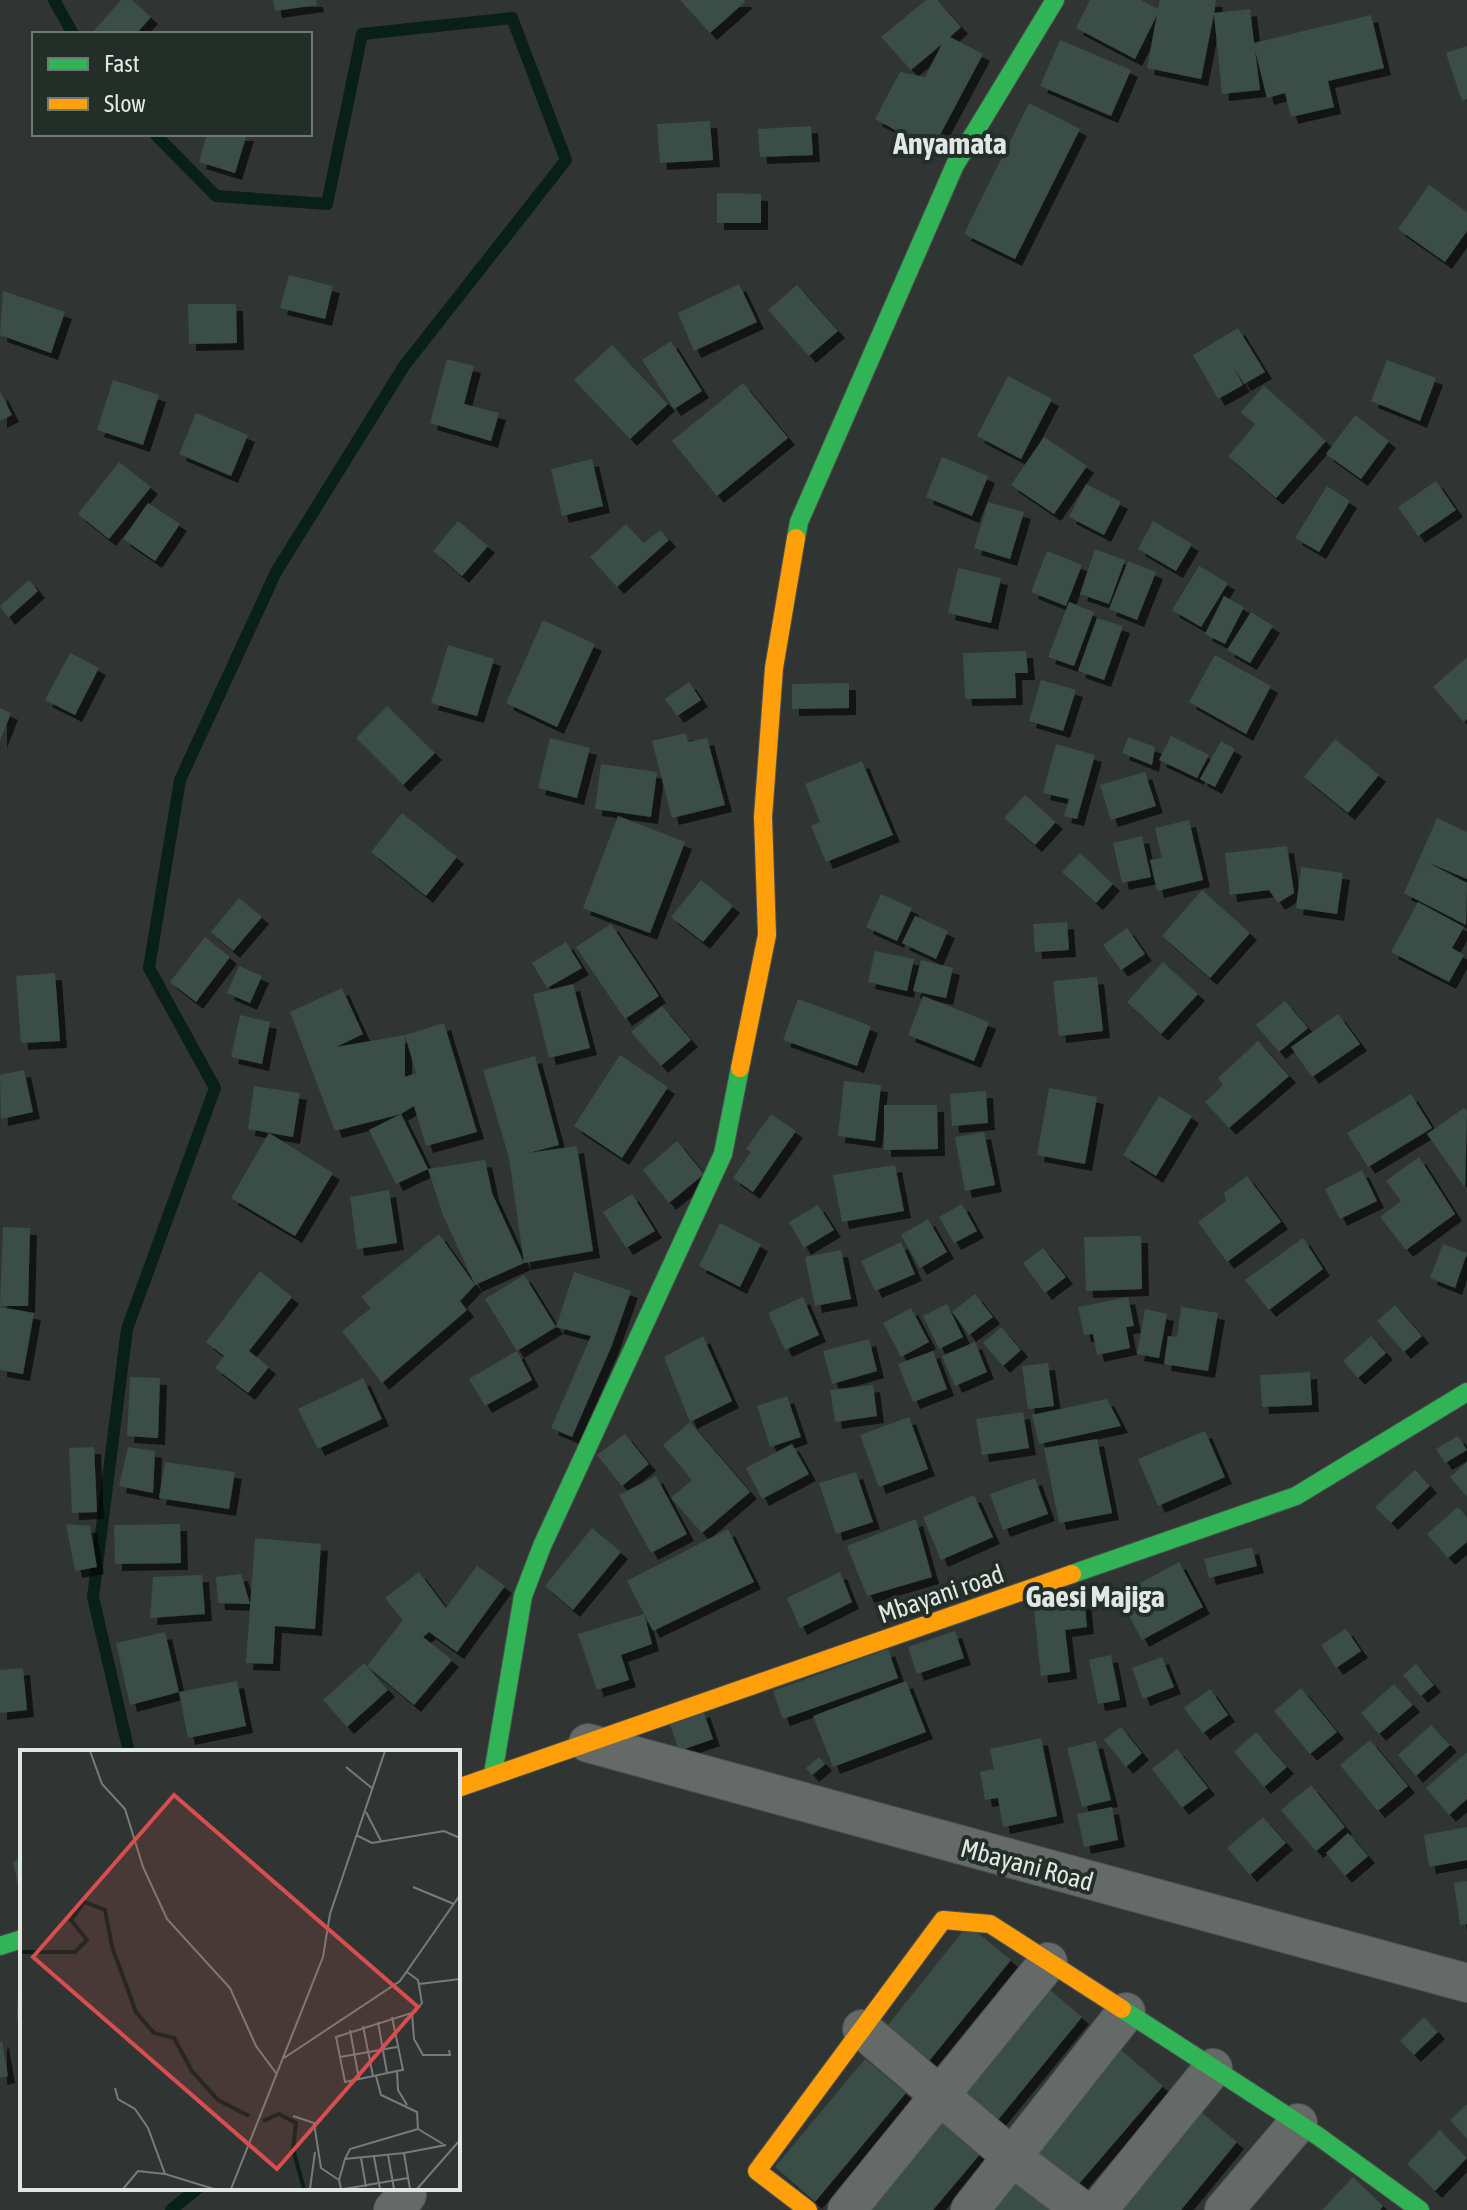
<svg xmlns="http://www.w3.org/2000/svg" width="1467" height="2210" font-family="'Asap Condensed',sans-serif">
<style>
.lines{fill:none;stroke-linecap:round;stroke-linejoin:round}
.stream{stroke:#092018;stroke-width:12}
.building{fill:#3a4d46;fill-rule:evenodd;filter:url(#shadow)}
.street-casing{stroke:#4d514f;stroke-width:40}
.fast-casing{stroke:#4d514f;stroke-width:20}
.slow-casing{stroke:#4d514f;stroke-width:20}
.street{stroke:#656a68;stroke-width:38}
.fast{stroke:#30b455;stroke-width:18}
.slow{stroke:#ff9f0a;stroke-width:18}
.labels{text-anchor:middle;stroke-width:8;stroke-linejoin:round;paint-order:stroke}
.street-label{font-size:26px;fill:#e0e7e4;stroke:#232e29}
.quarter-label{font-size:30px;font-weight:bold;fill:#e0e7e4;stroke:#232e29}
.inset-river{fill:none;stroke:#092018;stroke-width:4}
.inset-road{fill:none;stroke:#767c7a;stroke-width:2}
.view{fill:#d84e4e;fill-opacity:0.15;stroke:#d84e4e;stroke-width:4}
.inset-edge{fill:none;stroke:#e0e7e4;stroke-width:4}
</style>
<defs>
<filter id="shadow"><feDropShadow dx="7" dy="7" stdDeviation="0" flood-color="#0009"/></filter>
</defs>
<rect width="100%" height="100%" fill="#303533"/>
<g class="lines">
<path class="stream" d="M54,0L73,34
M129,1752L93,1597L127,1329L215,1088L149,968L180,780L276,572L404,366L566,160L512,18L362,34L327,204L216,196L155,134
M171,2210L198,2188"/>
</g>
<path class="building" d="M121,0H132L151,17L136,34H91Z
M273,0H316L317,5L275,11Z
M680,0H744L745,2L710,33Z
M926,0H937L961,27L950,37L983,54L932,150L875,119L900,72L925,77L942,44L911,70L881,37Z
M1090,0H1141L1158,9L1160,0H1216L1214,13L1250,9L1254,43L1371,15L1384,68L1328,81L1334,107L1291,117L1285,93L1267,98L1255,50L1260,90L1222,94L1214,14L1201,79L1147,68L1157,15L1135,59L1076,28Z
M1060,40L1131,70L1111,116L1040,86Z
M1467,46V99L1462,101L1446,53Z
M1029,103L1080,129L1015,259L964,234Z
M710,121L713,160L660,163L657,124Z
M811,126L813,155L760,157L758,129Z
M207,134H247L235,173L199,162Z
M1429,185L1467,212V231L1445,262L1398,229Z
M717,193L761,194V223H717Z
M289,275L333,286L325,319L280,308Z
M739,284L757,322L694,351L678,313Z
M797,285L838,331L809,356L768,310Z
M3,291L65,312L51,353L0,335Z
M188,304H236L237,343L189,344Z
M1238,328L1265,372L1244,384L1233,366L1243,385L1218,399L1193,355Z
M671,341L702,391L674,409L642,360Z
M612,345L668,404L630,439L574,380Z
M447,359L474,366L464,404L499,413L491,441L430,423Z
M1387,360L1436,378L1420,421L1371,401Z
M1008,376L1052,399L1021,459L977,436Z
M113,380L159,395L143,445L97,430Z
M743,383L788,438L717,496L672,441Z
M1264,386L1326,441L1276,498L1228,456L1255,425L1241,412Z
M0,391L12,415L0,421Z
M196,413L248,435L231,476L179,454Z
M1355,415L1389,441L1361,479L1326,454Z
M1044,437L1087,466L1054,514L1011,485Z
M942,457L988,476L972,516L926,497Z
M592,459L603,506L562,516L551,469Z
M119,462L151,487L109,539L78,514Z
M1436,481L1456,510L1418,536L1398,507Z
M1086,484L1121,502L1104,535L1069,517Z
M1327,486L1350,501L1319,552L1295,538Z
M988,502L1024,512L1010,559L974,548Z
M148,503L180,524L155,561L123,539Z
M458,521L488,546L462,576L433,551Z
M1153,521L1192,544L1176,571L1138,549Z
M626,524L644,543L660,530L669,540L617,587L590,557Z
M1095,549L1125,560L1109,604L1080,594Z
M1047,551L1082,565L1066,606L1031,592Z
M1128,561L1156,572L1137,620L1109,609Z
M1199,566L1228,583L1201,627L1172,610Z
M958,568L1001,578L991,623L948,613Z
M29,580L38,591L8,618L0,606Z
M1224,596L1244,607L1225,644L1205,634Z
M1069,602L1094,612L1074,666L1048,657Z
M1251,612L1273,626L1250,663L1227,650Z
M1097,618L1123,626L1104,680L1078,671Z
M543,620L595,644L557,727L506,703Z
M448,645L494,659L477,716L431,703Z
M1026,651L1028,673H1015L1016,698L965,699L963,653Z
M70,653L99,668L75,715L45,700Z
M1215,655L1271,686L1246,734L1189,702Z
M1467,657V719L1464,722L1433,687Z
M1041,680L1076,690L1063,731L1029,721Z
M689,682L701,700L677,716L665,699Z
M849,683V708L792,709V684Z
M387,706L435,753L403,785L356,738Z
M0,708L11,713L0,741Z
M686,733L688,742L707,738L725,805L672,818L652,741Z
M1171,736L1209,755L1197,778L1159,760Z
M1128,737L1155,747L1152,765L1122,753Z
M550,738L590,748L577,798L538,788Z
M1335,739L1379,775L1348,813L1304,777Z
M1221,741L1235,749L1215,787L1200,779Z
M1056,744L1095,755L1077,819L1064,816L1069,799L1043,793Z
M862,761L893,835L826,862L811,826L820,822L805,784Z
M601,764L657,772L651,817L595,809Z
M1145,772L1156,806L1111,820L1100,785Z
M1025,795L1056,822L1035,845L1004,818Z
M402,813L457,857L426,896L371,852Z
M618,816L685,842L650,933L583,908Z
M1437,818L1467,832V879L1427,862L1467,883L1466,925L1404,893Z
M1189,820L1203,880L1157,891L1150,860L1162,858L1155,828Z
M1142,836L1151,877L1122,883L1113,843Z
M1287,846L1294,893L1278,903L1269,890L1230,895L1225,853Z
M1080,853L1113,884L1096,903L1062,872Z
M1301,867L1343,873L1337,914L1296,908Z
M701,880L733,906L703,942L671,917Z
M1202,890L1250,933L1210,978L1162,936Z
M881,894L912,908L897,941L866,927Z
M239,898L262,917L233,951L211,932Z
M1418,902L1464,927L1452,948L1464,955L1449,982L1391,952Z
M915,916L948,931L936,959L902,943Z
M1067,922L1069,950L1035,952L1033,924Z
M611,924L659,996L625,1019L576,947Z
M1127,928L1145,954L1121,970L1103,945Z
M205,937L230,957L196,1002L170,982Z
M566,942L582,968L547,988L532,963Z
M875,951L914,959L907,991L868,982Z
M921,960L953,968L946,998L913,991Z
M1163,962L1198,994L1161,1034L1127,1002Z
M239,966L262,976L250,1003L227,993Z
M55,973L60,1041L21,1043L16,976Z
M1097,977L1103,1031L1059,1036L1053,981Z
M573,984L590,1048L549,1058L533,994Z
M342,988L363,1034L336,1047L405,1035L444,1023L477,1132L426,1146L414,1106L401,1114L335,1131L290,1012ZM405,1035L416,1073L405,1077Z
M923,996L989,1022L974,1061L908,1035Z
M798,999L871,1026L857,1066L783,1040Z
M1285,1001L1308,1028L1279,1052L1256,1025Z
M662,1006L691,1040L661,1066L631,1032Z
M1338,1014L1360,1044L1312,1077L1291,1047Z
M240,1015L270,1022L262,1064L231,1057Z
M1258,1041L1289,1076L1229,1128L1205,1102L1223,1085L1218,1078Z
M620,1055L668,1087L622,1158L574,1126Z
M535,1056L559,1145L528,1153L577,1146L593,1251L524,1263L509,1158L483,1070Z
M24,1070L33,1112L1,1119L0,1075Z
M844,1081L881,1085L875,1141L838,1136Z
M254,1086L300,1093L293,1137L248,1129Z
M1049,1088L1097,1097L1085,1164L1037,1155Z
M986,1091L988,1123L952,1126L950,1094Z
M1411,1094L1432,1128L1368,1167L1347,1133Z
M1159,1096L1192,1116L1156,1176L1123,1155Z
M884,1105H937L938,1149L884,1150Z
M1464,1108L1467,1111L1465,1188L1427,1134Z
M401,1114L428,1169L396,1184L369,1130Z
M771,1114L796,1131L753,1192L733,1178L751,1152L746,1149Z
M984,1132L995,1185L965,1191L955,1137Z
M269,1133L333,1173L295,1236L231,1198Z
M677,1141L704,1174L669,1203L643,1170Z
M1419,1157L1455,1214L1406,1250L1380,1217L1401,1201L1386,1181Z
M485,1160L492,1193L524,1263L475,1285L443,1215L428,1169Z
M895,1165L904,1211L842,1222L833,1175Z
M1362,1170L1377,1201L1340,1219L1325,1189Z
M1247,1176L1281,1222L1227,1262L1198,1222L1226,1201L1224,1193Z
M389,1190L397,1243L357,1249L350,1197Z
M632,1194L655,1231L626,1248L603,1212Z
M962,1204L977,1231L954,1243L939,1217Z
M818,1205L834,1230L804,1248L789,1222Z
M928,1219L947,1252L920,1268L901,1235Z
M720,1223L761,1244L740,1287L699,1266Z
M3,1227L30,1228L28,1306H0Z
M439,1234L475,1285L460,1301L467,1310L382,1383L342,1331L371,1308L361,1297Z
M1141,1236L1142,1289L1086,1291L1084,1237Z
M1303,1238L1323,1269L1269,1310L1245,1280Z
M901,1242L915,1274L875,1291L861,1261Z
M1443,1244L1467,1253L1455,1288L1430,1278Z
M1043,1248L1066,1277L1045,1293L1023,1263Z
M841,1250L851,1299L815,1306L805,1257Z
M260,1271L292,1297L249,1351L269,1367L248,1393L215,1368L224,1356L206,1342Z
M574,1272L631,1291L612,1345L572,1437L551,1428L591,1336L556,1327Z
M524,1275L556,1327L517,1351L485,1299Z
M975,1294L993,1317L969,1335L952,1312Z
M803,1297L819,1335L785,1350L768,1313Z
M1128,1297L1134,1326L1126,1327L1130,1348L1097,1355L1093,1334L1084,1335L1078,1307Z
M947,1304L963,1337L939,1349L923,1316Z
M1395,1305L1422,1336L1404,1352L1377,1321Z
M0,1307L34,1313L23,1374L0,1370Z
M1181,1307L1218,1313L1208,1371L1164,1364L1168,1336L1177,1337Z
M911,1308L929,1342L901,1357L883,1323Z
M1145,1309L1167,1314L1159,1358L1137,1354Z
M1001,1327L1021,1350L1003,1366L983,1343Z
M703,1336L732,1401L690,1422L664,1357Z
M1371,1336L1386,1353L1358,1378L1343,1361Z
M869,1339L877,1371L832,1384L823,1351Z
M975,1342L987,1372L955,1386L942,1356Z
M517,1351L532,1380L485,1406L469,1379Z
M933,1351L947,1389L913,1402L898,1364Z
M1048,1363L1054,1406L1028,1409L1022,1366Z
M1310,1372L1312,1405L1262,1407L1260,1375Z
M130,1377L160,1378L158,1438L127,1436Z
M363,1378L382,1419L318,1449L298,1409Z
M873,1385L877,1416L835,1422L830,1390Z
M787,1396L801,1437L770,1447L757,1406Z
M1107,1399L1121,1426L1039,1444L1032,1415Z
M1023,1412L1029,1448L982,1455L976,1419Z
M909,1417L928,1469L879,1487L860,1435Z
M690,1422L750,1492L702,1533L671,1498L692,1480L663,1445Z
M1205,1431L1225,1477L1158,1506L1138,1459Z
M625,1434L649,1464L622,1486L597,1455Z
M1458,1436L1467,1450L1445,1463L1436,1449Z
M1097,1439L1112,1513L1059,1523L1044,1448Z
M792,1444L809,1474L762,1499L746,1468Z
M94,1447L97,1512L72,1513L69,1448Z
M128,1447L155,1451L153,1493L119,1486Z
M165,1462L235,1472L229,1509L159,1498Z
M1467,1462V1497L1450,1477Z
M1415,1470L1430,1486L1391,1523L1375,1507Z
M856,1472L873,1522L836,1534L819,1483Z
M656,1476L687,1534L651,1553L619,1495Z
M1035,1478L1048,1514L1003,1530L990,1494Z
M974,1495L993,1537L941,1560L923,1517Z
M1458,1507L1467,1517V1542L1448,1558L1427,1534Z
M916,1519L932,1577L867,1596L847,1546Z
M66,1524L90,1526L97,1567L75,1571Z
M180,1524L181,1563L115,1564L114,1525Z
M592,1528L621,1552L573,1610L545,1586Z
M728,1529L754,1582L653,1631L627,1581Z
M255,1538L321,1544L315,1629L275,1626L273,1664L246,1663Z
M1252,1547L1257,1566L1209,1578L1204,1559Z
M1179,1562L1203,1607L1142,1640L1118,1595Z
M477,1566L505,1586L457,1652L429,1632L423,1637L452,1660L414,1705L367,1666L403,1620L385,1598L419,1572L446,1608Z
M840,1572L852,1602L800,1628L787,1598Z
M241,1574L250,1604L218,1603L216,1577Z
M202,1575L205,1614L150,1618L153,1577Z
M1084,1597L1087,1627L1065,1630L1070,1672L1041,1676L1033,1602Z
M644,1614L652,1644L621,1655L629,1680L597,1690L578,1634Z
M1346,1629L1361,1651L1336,1668L1321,1645Z
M955,1631L964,1658L917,1674L908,1647Z
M165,1632L179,1692L237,1681L246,1726L188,1738L179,1692L130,1705L116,1643Z
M888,1649L898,1678L783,1719L773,1691Z
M1111,1655L1120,1700L1098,1704L1089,1660Z
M1162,1657L1174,1687L1143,1699L1132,1668Z
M364,1663L388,1690L347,1727L323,1700Z
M1416,1664L1434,1685L1421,1696L1403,1675Z
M23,1668L27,1710L0,1713V1670Z
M906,1681L926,1732L833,1767L813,1716Z
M1394,1684L1413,1705L1379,1734L1361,1713Z
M1301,1688L1337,1732L1310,1754L1274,1711Z
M1210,1689L1228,1715L1203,1733L1184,1708Z
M703,1710L713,1739L679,1751L669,1722Z
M1431,1725L1450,1745L1416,1776L1398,1755Z
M1121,1727L1142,1753L1126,1767L1104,1740Z
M1256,1732L1287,1767L1264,1787L1234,1752Z
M1041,1738L1057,1816L1003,1827L998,1798L985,1800L980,1772L994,1769L990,1749Z
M1370,1740L1408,1786L1378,1811L1340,1765Z
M1096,1741L1111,1800L1082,1807L1067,1748Z
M1177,1749L1208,1788L1182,1808L1152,1769Z
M1467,1752V1799L1449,1815L1426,1788Z
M819,1757L825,1764L812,1775L806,1768Z
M1311,1785L1345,1827L1316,1851L1281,1810Z
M1112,1807L1118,1840L1084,1847L1077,1814Z
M1263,1817L1286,1843L1250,1875L1227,1848Z
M1467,1827V1860L1429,1867L1424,1835Z
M1348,1833L1368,1856L1345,1876L1326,1853Z
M22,1860V1890H19L13,1861Z
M1467,1881V1924L1460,1925L1454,1883Z
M968,1925L1011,1960L921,2071L879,2036Z
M1044,1985L1082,2017L993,2126L955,2095Z
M18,1993H22V2018H17Z
M1424,2017L1438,2032L1414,2055L1400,2041Z
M2,2041L8,2076L0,2078V2042Z
M1121,2050L1163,2086L1072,2192L1030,2155Z
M865,2059L906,2093L815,2202L775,2167Z
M1467,2104V2139L1450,2120Z
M1196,2108L1237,2142L1181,2210H1112Z
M941,2120L981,2153L933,2210H864Z
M1440,2130L1467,2158L1435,2191L1407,2164Z
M1353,2177L1383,2206L1380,2210H1322Z
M1014,2180L1050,2210H989Z"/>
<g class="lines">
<g class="street-casing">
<path id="street" d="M588,1743L1467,1983
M862,2029L1011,2156L1082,2210
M393,2210L407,2195L404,2188
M847,2210L1048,1962
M970,2210L1126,2012
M1098,2210L1213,2068
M1224,2210L1298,2123"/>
</g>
<g class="fast-casing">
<path id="fast" d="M796,538L799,522L955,165L1055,0
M1072,1574L1296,1496L1467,1392
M493,1774L523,1596L542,1546L723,1154L740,1068
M0,1946L22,1939
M1122,2009L1318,2136L1420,2210"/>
</g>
<g class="slow-casing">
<path id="slow" d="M740,1068L767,935L763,817L774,668L796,538
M458,1788L1072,1574
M808,2210L757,2171L943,1920L990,1924L1122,2009"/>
</g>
<use href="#street" class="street"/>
<use href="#fast" class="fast"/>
<use href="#slow" class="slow"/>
</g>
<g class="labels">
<g class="street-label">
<text transform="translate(941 1594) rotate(-19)" y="9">Mbayani road</text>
<text transform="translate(1027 1865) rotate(15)" y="9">Mbayani Road</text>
</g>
<g class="quarter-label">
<text x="950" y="154">Anyamata</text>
<text x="1095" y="1607">Gaesi Majiga</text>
</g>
</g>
<g transform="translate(20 1750)">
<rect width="440" height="440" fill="#303533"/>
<path class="inset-river" d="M0,202H55L67,190L51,170L64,152L85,160L92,197L116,262L134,283L154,288L172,321L198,350L229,366M243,371L259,364L276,373L273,399L284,439"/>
<path class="inset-road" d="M70,1L82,34L105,59L123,117L147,169L210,238L236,296L256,323M326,17L353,39M346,62L361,91M336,85L352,93L424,81L440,88M393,137L434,154M387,222L398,230L402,253L395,262L316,287L325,332L377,321L378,340L387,355M399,234L440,229M392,263L394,289L403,305H430L429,300M372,267L383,320L377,321M358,272L367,323M343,276L353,326M330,280L339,329M320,307L377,297M264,308L380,231L440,145M95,338L98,349L115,359L128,378L145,424L194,439M273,366L294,373L301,418L319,430L321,439M398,379L423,394M384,403L426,395M368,405L374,439M354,407L360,439M341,408L346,437M325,409L330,399L398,379L397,362L361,345L356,326M319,430L325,409L384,403L390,439M103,439L118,421L145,424M211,439L303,207L310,164L365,1M290,439L295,402M324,439L388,428M397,439L440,390"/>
<path class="view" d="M154,45L398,257L257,419L13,207Z"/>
<rect width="440" height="440" class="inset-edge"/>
</g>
<rect x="32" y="32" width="280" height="104" fill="#232e29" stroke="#6f7874" stroke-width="2"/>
<rect x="48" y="58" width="40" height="12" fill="#30b455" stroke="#6f7874" stroke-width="2"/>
<text x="104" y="72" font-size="24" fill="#e0e7e4">Fast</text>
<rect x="48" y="98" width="40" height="12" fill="#ff9f0a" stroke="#6f7874" stroke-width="2"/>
<text x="104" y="112" font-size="24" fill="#e0e7e4">Slow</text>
</svg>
